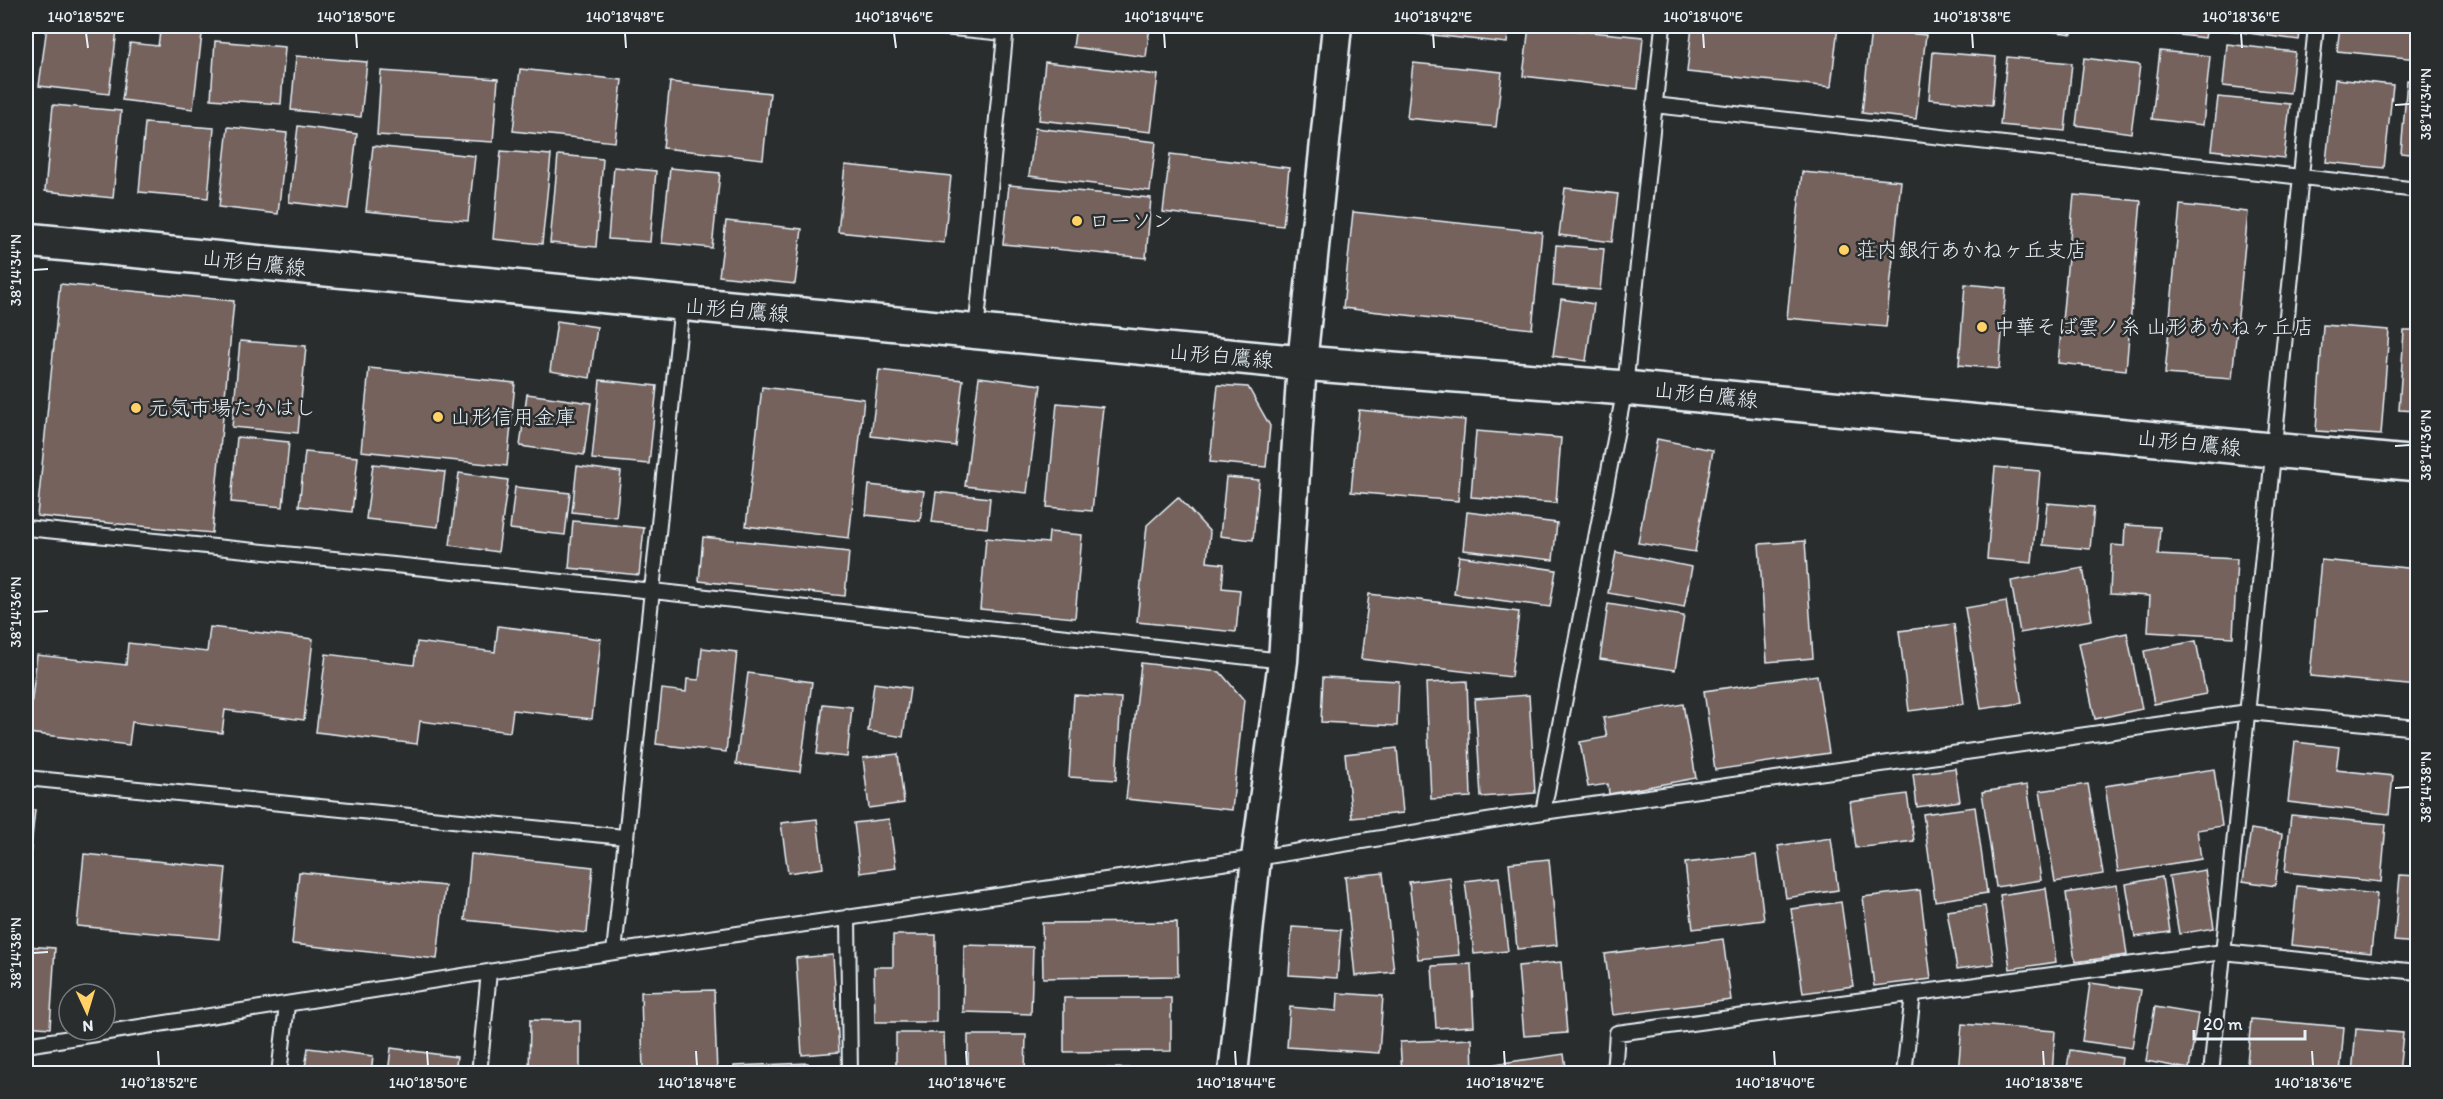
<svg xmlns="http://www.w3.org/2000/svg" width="2443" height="1099" font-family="Itim,'Klee One',sans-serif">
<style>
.building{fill:#74625d;stroke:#e8f1f8;stroke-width:1.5}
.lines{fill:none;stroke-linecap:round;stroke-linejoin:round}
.service-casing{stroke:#e8f1f8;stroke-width:18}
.minor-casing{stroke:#e8f1f8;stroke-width:33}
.primary-casing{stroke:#e8f1f8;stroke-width:38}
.service{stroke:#2a2d2e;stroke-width:14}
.minor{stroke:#2a2d2e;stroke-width:28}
.primary{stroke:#2a2d2e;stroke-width:33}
.ticks{fill:none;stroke:#e8f1f8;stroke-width:2}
.poi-dot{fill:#ffd166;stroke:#2a2d2e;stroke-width:2}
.labels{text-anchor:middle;stroke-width:5;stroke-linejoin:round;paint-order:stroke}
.poi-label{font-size:21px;fill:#e8f1f8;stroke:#2a2d2e;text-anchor:start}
.street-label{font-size:21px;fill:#e8f1f8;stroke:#2a2d2e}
.neatline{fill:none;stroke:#e8f1f8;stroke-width:2}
.ticks-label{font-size:15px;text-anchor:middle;fill:#e8f1f8}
</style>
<rect width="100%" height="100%" fill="#2a2d2e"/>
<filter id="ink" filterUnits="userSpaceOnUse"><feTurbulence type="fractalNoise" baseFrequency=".0167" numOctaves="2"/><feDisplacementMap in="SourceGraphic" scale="12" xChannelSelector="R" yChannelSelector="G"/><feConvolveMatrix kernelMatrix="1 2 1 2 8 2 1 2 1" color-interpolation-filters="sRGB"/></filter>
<g filter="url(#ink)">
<path class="building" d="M47,26L117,30L109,94L39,86Z
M161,26H203L193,109L122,100L130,43L158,46Z
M1076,26H1150L1146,57L1073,47Z
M1415,26H1509L1507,43L1414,33Z
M1529,26L1643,37L1638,89L1523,76Z
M1692,26H1838L1831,87L1687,72Z
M2010,26H2072V34Z
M2155,26H2207L2205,38L2154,32Z
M2220,26H2301L2299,40L2220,29Z
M2340,26H2418V59L2337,51Z
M1871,29L1926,35L1916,119L1862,113Z
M215,41L285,47L281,104L211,99Z
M2227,44L2295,52L2290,93L2223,86Z
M2160,51L2210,56L2203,125L2152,119Z
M1933,52L1996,57L1992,105L1929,99Z
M296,56L367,62L361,117L291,110Z
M2007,57L2072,63L2065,131L2000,125Z
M2084,58L2140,65L2131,133L2076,125Z
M1045,62L1158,75L1151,132L1039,120Z
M1413,63L1502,72L1496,127L1407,118Z
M520,69L622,80L615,142L513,131Z
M381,71L498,79L493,142L377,135Z
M2335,79L2393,85L2384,168L2326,162Z
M2407,80L2418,81V155L2401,153Z
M670,82L770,93L763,159L663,148Z
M2218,97L2290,104L2284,158L2212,150Z
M53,105L121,111L113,198L45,191Z
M145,123L214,128L208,198L139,192Z
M298,126L357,134L348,209L289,202Z
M228,127L287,133L278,214L219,207Z
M1035,128L1156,142L1150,191L1029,176Z
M373,146L475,156L468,221L366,211Z
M501,151L551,155L542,244L493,239Z
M1170,154L1289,168L1283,226L1163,212Z
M558,155L603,159L596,247L550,243Z
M845,165L951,176L944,243L838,232Z
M614,167L656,171L650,242L608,239Z
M670,168L720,173L712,248L662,243Z
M1802,172L1901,181L1886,327L1787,318Z
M1009,185L1151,198L1146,258L1003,244Z
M1565,188L1618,194L1612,242L1559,235Z
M2074,195L2141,201L2126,370L2058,363Z
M2180,205L2248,212L2232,379L2165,374Z
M1353,212L1542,232L1532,329L1343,308Z
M726,221L802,229L795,284L719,276Z
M1556,245L1604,249L1600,290L1553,286Z
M60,284L234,301L212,533L37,516Z
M1965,284L2006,288L1999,369L1959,365Z
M1561,299L1594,304L1586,361L1553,356Z
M557,321L597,327L590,378L550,371Z
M2323,325L2389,330L2381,435L2316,431Z
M2404,331H2418V411L2399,410Z
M240,341L306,346L298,433L232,427Z
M369,368L515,383L507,466L361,451Z
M879,370L963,380L955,446L871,436Z
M979,377L1041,385L1027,493L965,486Z
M600,380L657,386L649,464L592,459Z
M1218,385L1248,387L1270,426L1266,467L1210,462Z
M762,387L864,399L849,538L746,526Z
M527,394L591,403L584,455L520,446Z
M1057,403L1103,407L1092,511L1047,507Z
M1359,410L1465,420L1458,501L1351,492Z
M1476,431L1561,438L1556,503L1471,497Z
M237,437L289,442L283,507L231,502Z
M1657,439L1713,450L1695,552L1638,543Z
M305,452L358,457L352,512L299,506Z
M373,464L445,472L438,527L366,519Z
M577,466L621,472L616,517L572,512Z
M1995,467L2040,471L2032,563L1987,559Z
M459,473L508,480L498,552L450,545Z
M1226,477L1259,480L1253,540L1220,536Z
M869,485L924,491L920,521L866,515Z
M515,487L570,493L565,535L510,529Z
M936,492L990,498L987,528L932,522Z
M1178,497L1210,532L1207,562L1224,564L1222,588L1240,590L1236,632L1137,622L1147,525Z
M2047,503L2094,507L2090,549L2043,545Z
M1467,512L1557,523L1553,560L1463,550Z
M573,521L644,528L639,575L569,568Z
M2125,525L2160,527L2158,555L2237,559L2233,637L2148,632L2150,596L2110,594L2112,545L2124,546Z
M1049,532L1082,535L1075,618L980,609L986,538L1048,543Z
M703,537L849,552L845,596L699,581Z
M1805,541L1813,658L1767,662L1759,544Z
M1616,552L1692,567L1684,607L1608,593Z
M1459,556L1556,570L1550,607L1454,594Z
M2321,560L2418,569V686L2310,676Z
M2083,568L2092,620L2020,633L2011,581Z
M1369,594L1519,612L1511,677L1361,659Z
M2006,601L2022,703L1981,709L1965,608Z
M1608,604L1684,616L1675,670L1600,659Z
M1954,624L1964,704L1909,711L1899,631Z
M498,626L601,639L592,719L513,710L510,732L420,721L417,744L316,732L326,654L414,665L417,642L495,652Z
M210,627L313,639L304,720L225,710L222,733L132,722L129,745L28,733L37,655L126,665L128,643L207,652Z
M2127,633L2142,709L2095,719L2079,643Z
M2196,641L2206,694L2154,704L2144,651Z
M702,648L737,652L726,752L656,744L662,689L686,692L687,679L699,680Z
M1141,663L1220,672L1244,700L1232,810L1126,799Z
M748,673L812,682L800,772L736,764Z
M1817,675L1829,753L1715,770L1704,691Z
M1323,677L1399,681L1397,726L1321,722Z
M1467,681L1471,797L1431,799L1426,683Z
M874,683L910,688L903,737L868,731Z
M1074,695L1121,698L1116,780L1069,777Z
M1529,695L1535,793L1481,797L1475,699Z
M823,704L852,707L847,757L817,754Z
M1683,704L1696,778L1609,794L1608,784L1588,787L1580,742L1607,737L1603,718Z
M2295,742L2339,747L2336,770L2393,776L2389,814L2288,802Z
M1397,748L1403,813L1352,818L1345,754Z
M898,754L904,803L869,808L863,758Z
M1955,768L1960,801L1917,807L1913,774Z
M2214,769L2222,826L2197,830L2201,859L2118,872L2105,786Z
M2088,784L2103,874L2055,882L2040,791Z
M2027,785L2041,880L1996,887L1982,792Z
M1907,794L1914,841L1856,848L1850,802Z
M1975,807L1987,893L1935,901L1923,814Z
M26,809L35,810L29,865H26Z
M2291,815L2386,824L2381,882L2285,872Z
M817,819L823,868L788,873L781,823Z
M889,819L896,868L860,873L854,823Z
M2251,829L2282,834L2275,886L2243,881Z
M1831,838L1838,890L1786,898L1778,846Z
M84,854L226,868L219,939L77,926Z
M471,854L593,867L587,933L465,920Z
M1756,855L1764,920L1693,929L1685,863Z
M1549,859L1557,945L1517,949L1509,863Z
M2205,870L2214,928L2179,934L2169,876Z
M299,872L445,886L437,959L292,944Z
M1383,873L1394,972L1355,976L1345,877Z
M2400,875L2418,876V943L2394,941Z
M1450,877L1459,955L1418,959L1409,882Z
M1499,877L1508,951L1474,954L1465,881Z
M2162,877L2170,932L2135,937L2126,884Z
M2117,885L2127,955L2075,962L2066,893Z
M2297,886L2377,894L2371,953L2291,945Z
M2046,888L2056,962L2010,969L2000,895Z
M1920,890L1931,979L1874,986L1863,897Z
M1841,902L1853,986L1803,993L1791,909Z
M1985,906L1994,964L1957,969L1947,911Z
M1177,922L1178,976L1043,978L1042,923Z
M1292,927L1341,930L1337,978L1289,975Z
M893,935H936V1022H875L874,967H893Z
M1723,939L1731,1000L1613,1015L1605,954Z
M964,945L1033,947L1031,1014L963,1012Z
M26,946L55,948L50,1028L26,1026Z
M833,955L839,1052L802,1055L796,958Z
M1561,962L1567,1033L1524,1036L1518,966Z
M1471,964L1474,1026L1436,1028L1432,966Z
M2090,983L2141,990L2132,1048L2082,1041Z
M714,990L717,1074H643L641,992Z
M1338,993L1383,996L1379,1053L1287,1047L1290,1007L1337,1011Z
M1064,998H1171V1051L1064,1052Z
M2155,1007L2198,1014L2189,1069L2146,1061Z
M2251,1019L2344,1027L2340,1074H2246Z
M530,1020L580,1021V1074H529Z
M1962,1024L2055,1031L2052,1074H1958Z
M2414,1028H2418V1074H2410Z
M2356,1029L2403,1033L2399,1074H2352Z
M896,1033H944L945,1074H896Z
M968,1035H1026L1025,1074H968Z
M1472,1039L1473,1074H1402L1400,1042Z
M308,1048L373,1056L371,1074H304Z
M391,1048L457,1057L455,1074H388Z
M2070,1050L2122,1058L2120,1074H2066Z
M1564,1054L1567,1074H1498L1496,1064Z
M808,1063L809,1074H734V1066Z
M1162,1068V1074H1034V1069Z"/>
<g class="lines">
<g class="service-casing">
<path id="service" d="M932,26L1005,33
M1654,105L2418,190
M976,332L1006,26
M26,528L653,591L1283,661
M26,778L624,837
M1543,812L1625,388L1663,26
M848,917L850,1074
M614,952L682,305
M26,1045L614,952L1256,858L1543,812L2248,712L2418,728
M279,1074L287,1005
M479,1074L489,972
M1614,1074L1617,1033L2223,952L2418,972
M1904,1074L1913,994
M2211,1074L2316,26"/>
</g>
<g class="minor-casing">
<path id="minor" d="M1233,1074L1256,858L1283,661L1302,363L1337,26"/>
</g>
<g class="primary-casing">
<path id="primary" d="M26,240L1302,363L1625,388L2418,464"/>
</g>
<use href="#service" class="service"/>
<use href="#minor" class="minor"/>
<use href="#primary" class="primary"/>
</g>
</g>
<path class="ticks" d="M86,33L88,48M356,33L357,48M625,33L626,48M894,33L896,48M1164,33L1165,48M1433,33L1434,48M1703,33L1704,48M1972,33L1973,48M2241,33L2242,48M2395,105L2410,104M33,270L48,269M2395,446L2410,445M33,612L48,611M2395,788L2410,787M33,953L48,952M158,1051L159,1066M427,1051L428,1066M696,1051L697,1066M966,1051L967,1066M1235,1051L1236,1066M1504,1051L1505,1066M1774,1051L1775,1066M2043,1051L2044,1066M2312,1051L2313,1066"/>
<g class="poi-dot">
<circle cx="1077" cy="221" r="6"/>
<circle cx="1844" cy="250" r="6"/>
<circle cx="1982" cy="327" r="6"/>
<circle cx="136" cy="408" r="6"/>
<circle cx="438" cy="417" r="6"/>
</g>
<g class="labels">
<g class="poi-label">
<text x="1089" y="228">ローソン</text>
<text x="1856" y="257">荘内銀行あかねヶ丘支店</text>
<text x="1994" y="334">中華そば雲ノ糸 山形あかねヶ丘店</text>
<text x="148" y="415">元気市場たかはし</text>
<text x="450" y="424">山形信用金庫</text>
</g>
<g class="street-label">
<text transform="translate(254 263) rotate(6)" y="7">山形白鷹線</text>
<text transform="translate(737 310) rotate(5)" y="7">山形白鷹線</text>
<text transform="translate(1221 356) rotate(5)" y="7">山形白鷹線</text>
<text transform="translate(1706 395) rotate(6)" y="7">山形白鷹線</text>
<text transform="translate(2189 443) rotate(6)" y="7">山形白鷹線</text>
</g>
</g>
<rect width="2443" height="1099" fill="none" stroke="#2a2d2e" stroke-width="66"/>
<g transform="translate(87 1012) rotate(176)"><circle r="28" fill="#2a2d2e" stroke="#767b7f" stroke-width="1.5"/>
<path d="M0-4.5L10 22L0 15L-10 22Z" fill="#ffd166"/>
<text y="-9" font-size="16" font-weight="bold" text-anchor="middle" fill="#e8f1f8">N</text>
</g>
<path d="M2194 1030v9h111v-9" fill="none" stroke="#e8f1f8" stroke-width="3"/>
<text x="2203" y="1030" font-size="18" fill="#e8f1f8" stroke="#2a2d2e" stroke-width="4.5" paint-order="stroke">20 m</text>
<rect x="33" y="33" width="2377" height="1033" class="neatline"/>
<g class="ticks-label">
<text x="86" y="22">140°18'52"E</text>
<text x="356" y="22">140°18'50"E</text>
<text x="625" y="22">140°18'48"E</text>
<text x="894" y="22">140°18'46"E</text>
<text x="1164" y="22">140°18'44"E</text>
<text x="1433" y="22">140°18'42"E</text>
<text x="1703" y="22">140°18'40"E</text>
<text x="1972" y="22">140°18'38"E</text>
<text x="2241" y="22">140°18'36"E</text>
<text transform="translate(2426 104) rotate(-90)" y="5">38°14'34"N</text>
<text transform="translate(16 270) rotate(-90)" y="5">38°14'34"N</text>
<text transform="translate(2426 445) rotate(-90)" y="5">38°14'36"N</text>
<text transform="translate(16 612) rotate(-90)" y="5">38°14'36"N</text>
<text transform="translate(2426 787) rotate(-90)" y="5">38°14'38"N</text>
<text transform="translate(16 953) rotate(-90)" y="5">38°14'38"N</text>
<text x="159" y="1088">140°18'52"E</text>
<text x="428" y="1088">140°18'50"E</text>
<text x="697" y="1088">140°18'48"E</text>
<text x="967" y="1088">140°18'46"E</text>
<text x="1236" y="1088">140°18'44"E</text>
<text x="1505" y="1088">140°18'42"E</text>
<text x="1775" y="1088">140°18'40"E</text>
<text x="2044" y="1088">140°18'38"E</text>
<text x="2313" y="1088">140°18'36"E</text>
</g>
</svg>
